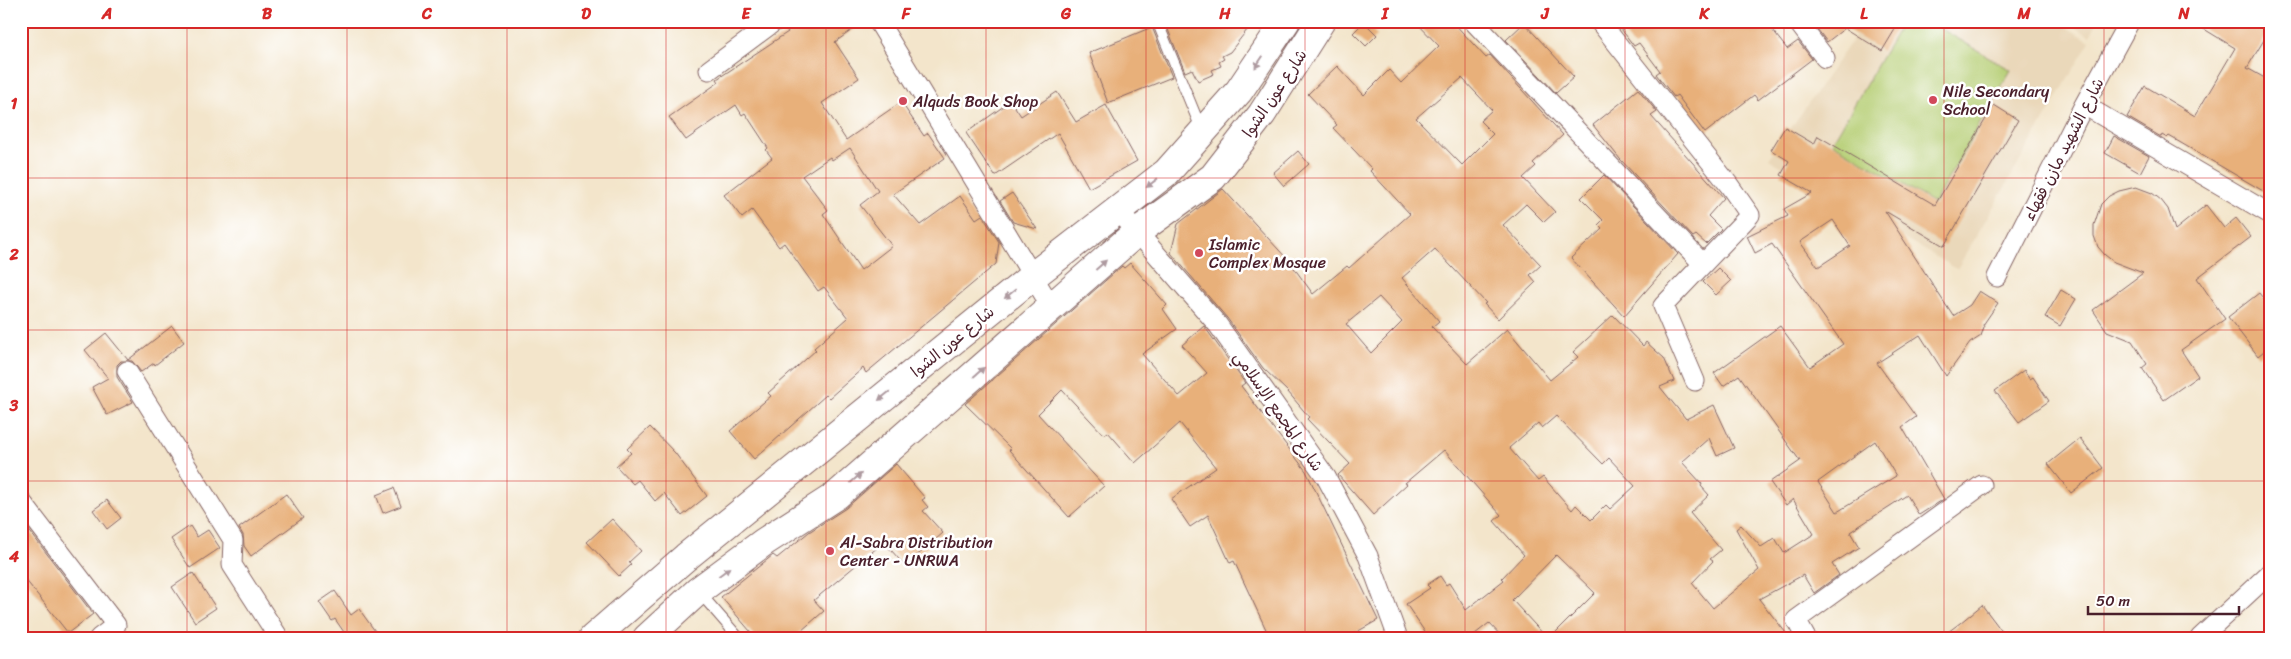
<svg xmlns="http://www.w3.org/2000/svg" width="2291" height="659" font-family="Sriracha,'Playpen Sans Arabic',sans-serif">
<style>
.built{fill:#ead8ba}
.green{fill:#b5ce73;stroke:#80764f}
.building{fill:#e8b07a;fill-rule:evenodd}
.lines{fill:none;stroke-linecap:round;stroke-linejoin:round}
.service-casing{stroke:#856463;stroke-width:12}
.minor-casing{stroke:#856463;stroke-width:21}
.secondary-casing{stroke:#856463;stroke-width:30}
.service{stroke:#fff;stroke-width:10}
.minor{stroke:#fff;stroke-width:19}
.secondary{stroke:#fff;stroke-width:28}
.oneway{fill:#ae9aa0}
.grid{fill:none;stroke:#d62828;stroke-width:1;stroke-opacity:0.55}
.poi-dot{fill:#d1495b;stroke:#fff;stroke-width:2}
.labels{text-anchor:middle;stroke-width:5;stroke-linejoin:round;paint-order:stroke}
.poi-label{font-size:16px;fill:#4a1f2b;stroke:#fff;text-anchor:start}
.street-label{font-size:16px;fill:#4a1f2b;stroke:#fff}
.neatline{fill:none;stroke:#d62828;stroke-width:2}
.grid-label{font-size:16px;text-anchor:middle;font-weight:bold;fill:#d62828}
</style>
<rect width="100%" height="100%" fill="#fff"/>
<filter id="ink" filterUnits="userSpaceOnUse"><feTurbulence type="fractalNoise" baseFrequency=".02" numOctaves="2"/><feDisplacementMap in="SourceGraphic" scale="10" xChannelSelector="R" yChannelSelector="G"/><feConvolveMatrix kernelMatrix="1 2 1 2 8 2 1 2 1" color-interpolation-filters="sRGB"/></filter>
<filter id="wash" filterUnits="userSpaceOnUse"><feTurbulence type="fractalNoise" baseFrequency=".0096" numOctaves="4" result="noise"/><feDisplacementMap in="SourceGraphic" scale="20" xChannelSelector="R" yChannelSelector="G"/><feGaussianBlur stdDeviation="1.12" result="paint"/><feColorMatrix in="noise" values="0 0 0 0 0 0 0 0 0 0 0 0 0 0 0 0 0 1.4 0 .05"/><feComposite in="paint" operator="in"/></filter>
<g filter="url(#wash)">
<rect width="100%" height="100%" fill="#f3e5cb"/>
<path class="built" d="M1866,21H2056L2090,41L1957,269L1769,159Z
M2065,21H2098L2090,36Z"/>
<path class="green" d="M1903,21H1928L2011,70L1934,203L1832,143Z"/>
<g id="blocks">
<path class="building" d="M786,21H865L835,42L859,78L822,103L846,140L901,102L924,136L928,133L945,158L893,194L920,225L960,196L976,219L982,215L999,242L996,264L866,373L863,368L829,398L826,395L754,459L730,431L771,396L768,393L816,350L814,348L848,318L824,287L818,291L784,243L779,247L752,210L742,218L724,195L772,158L766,150L768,148L745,113L742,115L736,105L686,140L669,117L719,82L717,79L788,32L785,26ZM850,148L878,191L860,205L892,246L861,270L823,214L828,210L802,176L830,157L832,160Z
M1167,21H1254L1230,52L1222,56L1224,59L1219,62L1221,66L1212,70L1214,74L1198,81L1192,69L1185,72L1165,22Z
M1415,21H1452L1486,58L1490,55L1563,135L1533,163L1536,166L1523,178L1555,212L1544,222L1526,204L1503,225L1541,265L1530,275L1536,282L1498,319L1484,304L1486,303L1435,249L1402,278L1439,321L1432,327L1467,364L1507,329L1550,380L1578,357L1573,352L1613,315L1643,346L1646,342L1664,358L1674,381L1660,387L1686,419L1714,405L1734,448L1717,456L1709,438L1682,462L1702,484L1701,486L1709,495L1690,513L1721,550L1710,559L1713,561L1692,583L1713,608L1759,570L1736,529L1741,525L1761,547L1775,538L1784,553L1814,534L1793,499L1786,505L1770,482L1800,461L1739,375L1723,386L1714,373L1780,326L1810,367L1843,344L1772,244L1755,253L1747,236L1788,216L1784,209L1812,193L1781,175L1789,161L1771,150L1785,127L1814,144L1818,136L1935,205L1994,105L2018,120L1944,246L1885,211L1953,316L1970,305L1979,291L1998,303L1983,325L1984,327L1981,336L1970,343L1946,376L1920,335L1877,363L1916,417L1902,427L1944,499L1919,515L1907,495L1850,532L1859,547L1832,564L1839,575L1814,593L1803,575L1759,599L1790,638H1550L1595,593L1556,555L1512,600L1547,638H1503L1489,623L1470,638H1429L1406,604L1430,588L1427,585L1440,576L1446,585L1449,583L1466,610L1504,580L1502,578L1524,555L1494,521L1501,515L1444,450L1405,483L1407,484L1373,515L1338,475L1350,464L1307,419L1309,417L1288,392L1263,368L1227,318L1171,253L1178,224L1223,189L1289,261L1313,294L1347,266L1349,268L1410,214L1370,171L1372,169L1333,128L1337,125L1308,94L1337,66L1364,95L1389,70L1401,83L1439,46ZM1462,78L1492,110L1480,121L1493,134L1462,165L1416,118ZM1833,220L1850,246L1818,267L1800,242ZM1379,297L1402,322L1371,353L1346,324ZM1556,416L1603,464L1609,458L1635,486L1610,509L1606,505L1591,520L1576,505L1572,510L1543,477L1538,481L1509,448L1538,423L1542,428ZM1875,441L1896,476L1837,512L1818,482Z
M1615,21H1765L1787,49L1798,41L1812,59L1758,100L1754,95L1705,133L1677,95L1674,97L1656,74L1660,71L1639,43L1634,46Z
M1811,21H1900L1882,51L1845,28L1827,42Z
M2191,21H2270V30L2247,68L2270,81V195L2169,136L2167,138L2162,135L2161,137L2127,117L2145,86L2195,116L2235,48Z
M1364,22L1377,35L1366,46L1353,33Z
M1524,23L1574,77L1556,93L1506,40Z
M1152,27L1172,77L1108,103L1089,53Z
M1638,89L1657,112L1651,116L1724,198L1708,216L1721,229L1706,244L1696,235L1693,237L1620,159L1593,125Z
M1057,92L1076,122L1106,105L1137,161L1089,188L1058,133L995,176L966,133L1011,101L1021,116Z
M2114,136L2149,156L2140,173L2105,153Z
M1298,151L1309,164L1284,186L1273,173Z
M1604,175L1678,254L1624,316L1571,258L1602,229L1598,225L1603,220L1581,198Z
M2136,187L2152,193L2161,200L2168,209L2175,230L2206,205L2224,228L2236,218L2251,237L2197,278L2225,319L2181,350L2198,376L2164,400L2142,368L2147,364L2132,341L2107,331L2093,310L2143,273L2114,262L2105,255L2098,247L2094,236V225L2101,204L2109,196L2119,191Z
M1012,193L1037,229L1013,222L1000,201Z
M1130,263L1167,305L1163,309L1177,329L1142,354L1179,396L1207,373L1182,345L1204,326L1245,383L1241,386L1306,471L1378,620L1346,638H1270L1234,561L1230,563L1208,515L1190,527L1171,499L1216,468L1180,423L1135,463L1108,432L1104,435L1062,390L1038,414L1104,486L1069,517L1009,450L1011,449L965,404L1122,266L1124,268Z
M1718,268L1731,281L1716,295L1703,282Z
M2061,290L2076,299L2060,326L2045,317Z
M2259,293L2270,307V346L2258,356L2228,317Z
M172,326L184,342L155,365L154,363L141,372L132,361H121L117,365V377L133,402L107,415L92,387L108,378L85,350L106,333L128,360Z
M2024,370L2030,379L2033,377L2049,401L2019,422L1995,391Z
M650,427L675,453L707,496L682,516L664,493L655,501L638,480L633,484L616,466L631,453L627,449Z
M2080,438L2103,468L2071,493L2048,464Z
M896,464L925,498L922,500L928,507L923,511L943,533L905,566L884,542L814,600L824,611L793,638H756L721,597L773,555L777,558L809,532L846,508Z
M394,488L401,506L383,513L376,495Z
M286,494L303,518L251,556L244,546L243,535L239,528Z
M107,500L121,518L107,529L93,510Z
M612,519L641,551L629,562L631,565L619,576L587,542Z
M21,520L93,614L68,633L21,574Z
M190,526L197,537L208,530L220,548L190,568L171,539Z
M193,573L216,608L195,622L172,587Z
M335,591L351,615L359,609L380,638H348L335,619L332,621L319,602Z
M1982,605L2007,638H1940L1960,623Z"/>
</g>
</g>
<g filter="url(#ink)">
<use href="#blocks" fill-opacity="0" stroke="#856463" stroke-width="1"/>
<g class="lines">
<g class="service-casing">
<path id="service" d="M1157,21L1202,131
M699,592L739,638"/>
</g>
<g class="minor-casing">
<path id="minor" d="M878,21L1052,308
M1473,21L1703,264
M1599,21L1729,185L1750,215L1663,306L1695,381
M1797,21L1825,58
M709,70L775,21
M2084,105L2270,214
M1118,210L1218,325L1326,477L1368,556L1398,638
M1997,277L2084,105L2130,21
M127,371L233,540L232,565L279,638
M21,501L116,625L99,638
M1806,638L1796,620L1982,485
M2200,638L2270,573"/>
</g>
<g class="secondary-casing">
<path id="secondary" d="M593,638L686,557L1033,276L1167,172L1239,91L1286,21
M647,638L698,591L764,542L837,495L1137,232L1213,177L1262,114L1321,21"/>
</g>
<use href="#service" class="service"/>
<use href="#minor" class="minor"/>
<use href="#secondary" class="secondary"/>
</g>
<defs><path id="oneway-solid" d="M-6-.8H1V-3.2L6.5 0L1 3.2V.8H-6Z" transform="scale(1.25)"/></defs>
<g class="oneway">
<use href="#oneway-solid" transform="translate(1259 62) rotate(124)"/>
<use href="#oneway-solid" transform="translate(1152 183) rotate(142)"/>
<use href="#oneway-solid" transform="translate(1101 265) rotate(-42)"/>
<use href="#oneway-solid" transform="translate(1010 294) rotate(141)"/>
<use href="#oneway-solid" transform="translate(979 372) rotate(-41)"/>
<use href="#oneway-solid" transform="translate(884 396) rotate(141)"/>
<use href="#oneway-solid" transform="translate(856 478) rotate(-41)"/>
<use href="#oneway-solid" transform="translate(724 572) rotate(-37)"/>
</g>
</g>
<path class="grid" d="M187,21V638M347,21V638M507,21V638M666,21V638M826,21V638M986,21V638M1146,21V638M1305,21V638M1465,21V638M1625,21V638M1784,21V638M1944,21V638M2104,21V638M21,178H2270M21,330H2270M21,481H2270"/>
<g class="poi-dot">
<circle cx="1933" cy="100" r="5"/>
<circle cx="903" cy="101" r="5"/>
<circle cx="1199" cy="253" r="5"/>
<circle cx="830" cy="551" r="5"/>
</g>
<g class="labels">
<g class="poi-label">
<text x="1943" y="97">Nile Secondary<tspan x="1943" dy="18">School</tspan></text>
<text x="913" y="107">Alquds Book Shop</text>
<text x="1209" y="250">Islamic<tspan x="1209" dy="18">Complex Mosque</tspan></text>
<text x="840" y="548">Al-Sabra Distribution<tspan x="840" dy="18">Center - UNRWA</tspan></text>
</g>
<g class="street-label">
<text transform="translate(1274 93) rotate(-56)" y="6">شارع عون الشوا</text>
<text transform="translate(2063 149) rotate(-63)" y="6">شارع الشهيد مازن فقهاء</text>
<text transform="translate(952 341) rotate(-39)" y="6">شارع عون الشوا</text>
<text transform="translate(1279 411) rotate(55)" y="6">شارع المجمع الإسلامي</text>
</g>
</g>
<rect width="2291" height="659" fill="none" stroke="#fff" stroke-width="55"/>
<path d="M2088 606v8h151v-8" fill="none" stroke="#4a1f2b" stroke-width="2.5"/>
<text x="2096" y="606" font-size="15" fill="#4a1f2b" stroke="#ffffff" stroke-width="4" paint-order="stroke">50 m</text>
<rect x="28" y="28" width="2236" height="604" class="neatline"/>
<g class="grid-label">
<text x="107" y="19">A</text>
<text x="267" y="19">B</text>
<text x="427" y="19">C</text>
<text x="586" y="19">D</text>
<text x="746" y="19">E</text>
<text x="906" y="19">F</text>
<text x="1066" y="19">G</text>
<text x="1225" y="19">H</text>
<text x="1385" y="19">I</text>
<text x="1545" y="19">J</text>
<text x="1704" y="19">K</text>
<text x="1864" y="19">L</text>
<text x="2024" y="19">M</text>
<text x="2184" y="19">N</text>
<text x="14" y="109">1</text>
<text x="14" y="260">2</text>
<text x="14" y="411">3</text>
<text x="14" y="562">4</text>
</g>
</svg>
